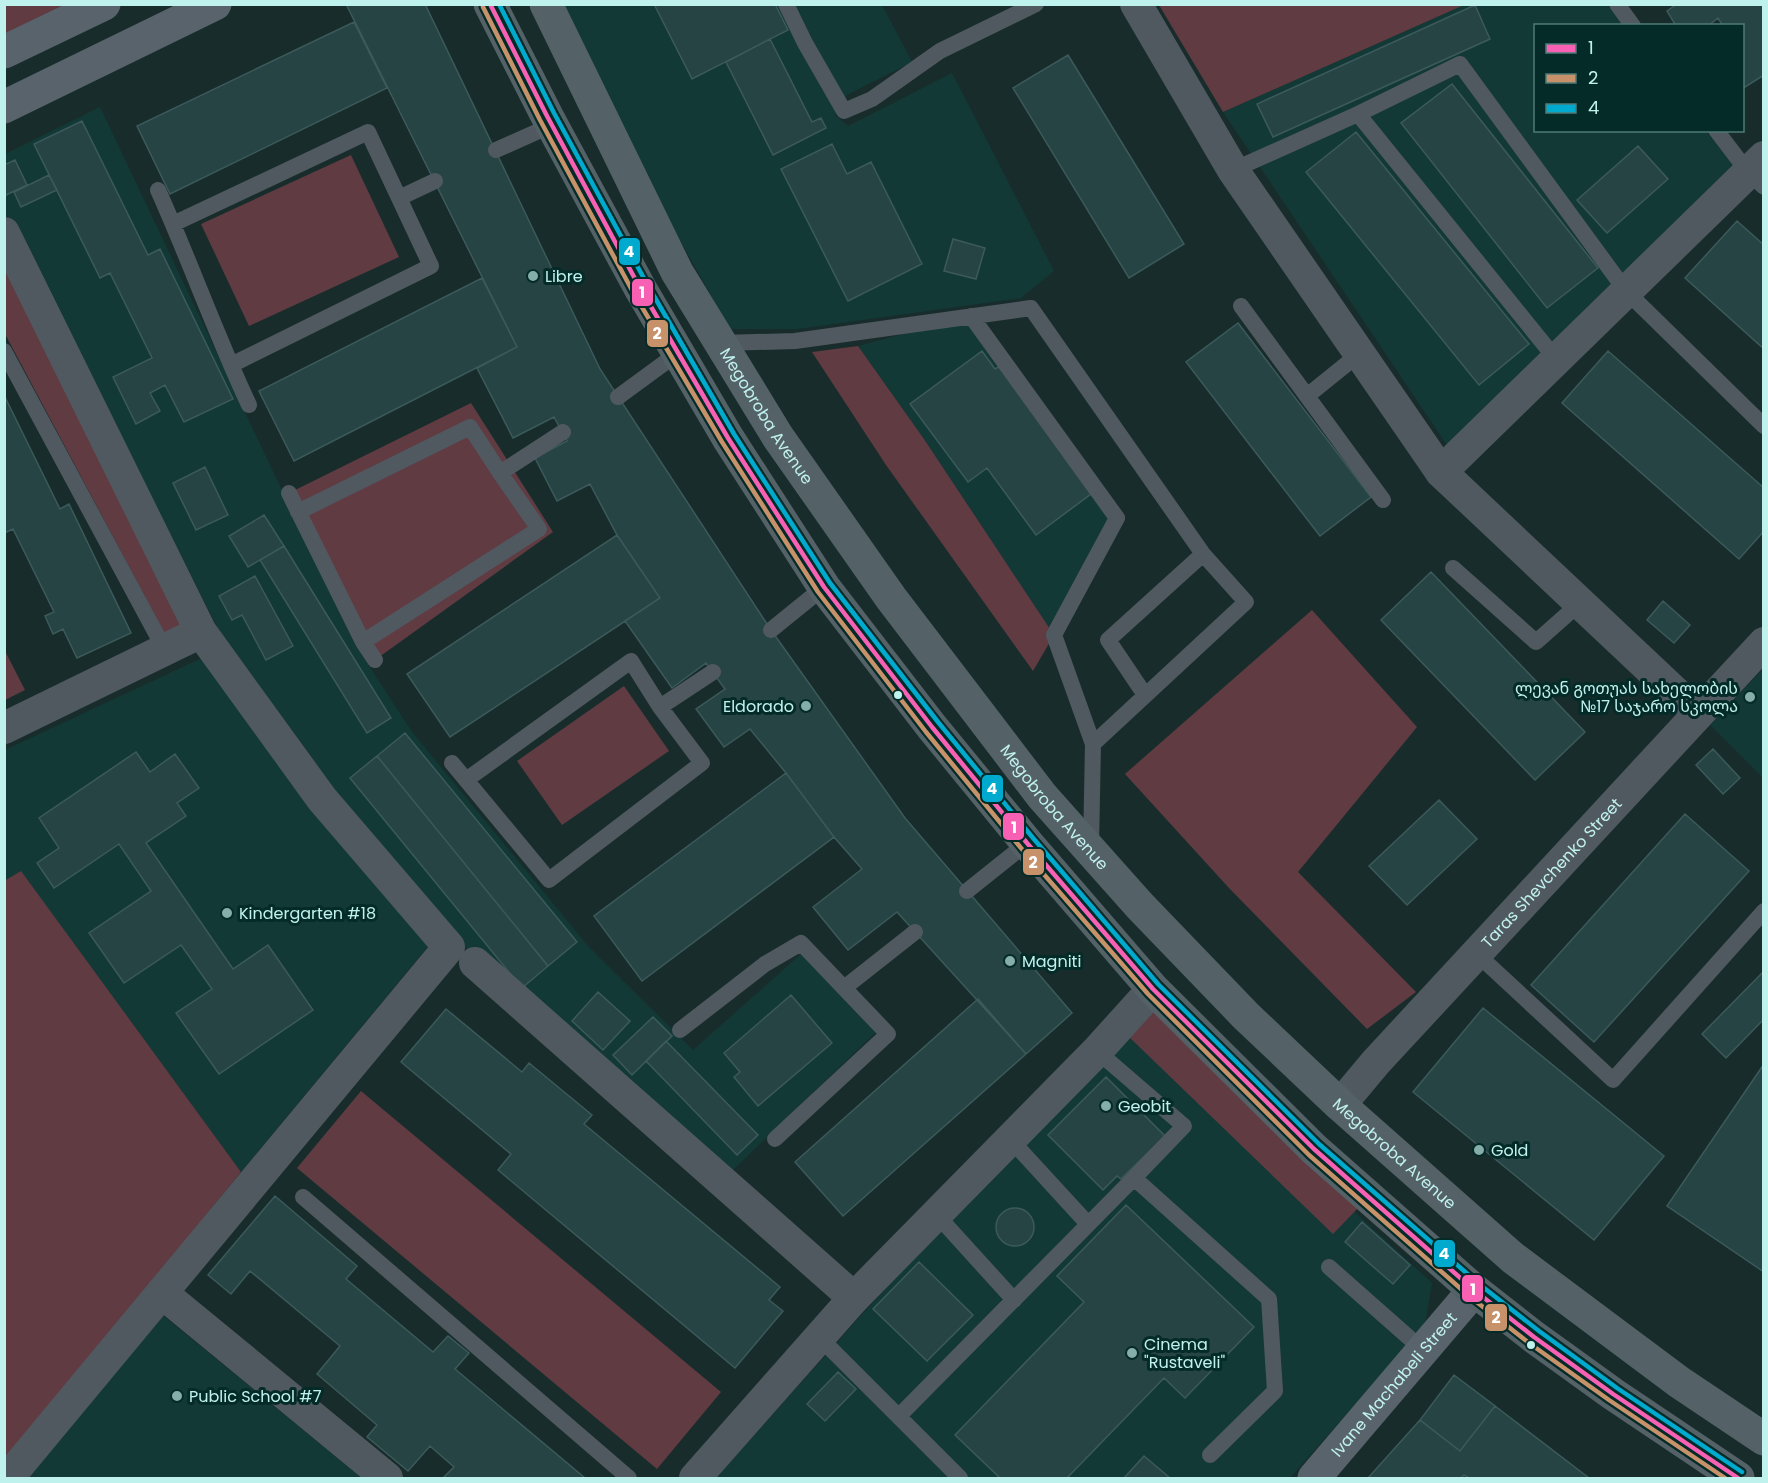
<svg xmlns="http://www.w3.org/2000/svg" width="1768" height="1483" font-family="Poppins,'Noto Sans Georgian',sans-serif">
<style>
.built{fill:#133936}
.green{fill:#603b42}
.building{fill:#274445;stroke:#3c5a5b;stroke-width:1.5}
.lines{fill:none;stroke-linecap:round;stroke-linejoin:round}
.lane{stroke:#505960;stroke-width:16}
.street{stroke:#505960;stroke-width:32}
.secondary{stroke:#58636b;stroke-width:33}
.primary{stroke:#546167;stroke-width:33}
.bus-1-casing{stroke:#042b28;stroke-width:9}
.bus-2-casing{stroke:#042b28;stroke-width:9}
.bus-3-casing{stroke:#042b28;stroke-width:9}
.bus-1{stroke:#f860b3;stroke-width:4.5}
.bus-2{stroke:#c7916a;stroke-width:4.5}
.bus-3{stroke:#00a9ce;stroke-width:4.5}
.poi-dot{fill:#85ada9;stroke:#042b28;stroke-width:2}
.bus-dot{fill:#c0f2ed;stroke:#042b28;stroke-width:2}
.labels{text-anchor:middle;stroke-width:6;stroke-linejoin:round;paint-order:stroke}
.poi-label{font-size:16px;fill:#c0f2ed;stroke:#042b28;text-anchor:start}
.street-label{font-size:16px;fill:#c0f2ed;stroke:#042b28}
.line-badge{stroke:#042b28;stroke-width:2}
.badge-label{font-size:16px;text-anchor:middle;font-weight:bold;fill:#fff}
</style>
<rect width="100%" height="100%" fill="#182d2b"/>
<path class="built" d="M563,5H882L912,62L847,95L835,115L848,126L952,73L1054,271L1021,298L797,329H730L655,196Z
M1464,5H1607L1624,25L1536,26V130L1706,131L1736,168L1449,448L1223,112Z
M100,107L356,646L412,732L588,946L693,1050L801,954L876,1032L732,1171L462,944L332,790L221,634L5,213V154Z
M971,316L1117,518L1054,635L924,439L858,346Z
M204,657L429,945L241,1172L21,872L5,881V750Z
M1763,669V778L1710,725Z
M1138,1013L1432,1283L1425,1325L1290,1478H716L867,1309Z
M161,1314L362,1478H23Z"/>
<path class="green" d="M5,5H75L5,39Z
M1159,5H1464L1223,112Z
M351,155L399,257L249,326L201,224Z
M4,253L191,622L165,634L5,334Z
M858,346L924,439L1054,635L1033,671L886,465L812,352Z
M471,403L553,532L375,660L289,493Z
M1312,610L1417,727L1298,872L1416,992L1367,1029L1229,888L1125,774Z
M5,651L25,690L5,700H4Z
M624,686L669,751L562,825L517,761Z
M21,871L241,1172L5,1462L4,881Z
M1155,1006L1361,1205L1333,1234L1127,1035Z
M361,1091L721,1392L657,1469L297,1168Z"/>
<path class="building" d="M346,4H425L600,369L771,630L905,818L1072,1013L1026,1054L897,912L848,950L813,907L862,869L834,837L786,773L750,729L724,747L696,709L725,689L706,663L672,688L625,621L660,598L617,535L590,484L557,501L535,458L567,441L554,417L513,438L477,368L517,347Z
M654,4H775L788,30L692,79Z
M1677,4H1764V75L1742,89V26H1723L1718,18L1708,26H1676L1667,11Z
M1475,5L1490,39L1273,137L1257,104Z
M354,22L387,88L170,194L137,126Z
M770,39L812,122L821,118L826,128L773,155L726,62Z
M1068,55L1184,244L1129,278L1013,88Z
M1452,84L1598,268L1547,308L1401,123Z
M82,121L148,255L160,249L233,399L184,422L165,385L150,393L160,411L136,424L113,377L152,358L110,273L100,278L34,144Z
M1356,132L1529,344L1479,385L1306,172Z
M832,144L847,174L871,162L922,264L848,301L781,169Z
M1638,146L1668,179L1607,233L1577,200Z
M15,160L27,185L4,196V165Z
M49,175L57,190L21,207L14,192Z
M1737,221L1764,245V349L1685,278Z
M953,239L985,248L976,279L944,271Z
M482,278L517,347L294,461L259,391Z
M1238,323L1371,497L1320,536L1186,362Z
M982,351L995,369L1005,363L1091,494L1036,535L987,468L968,482L910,404Z
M1608,351L1764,488V531L1739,559L1562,403Z
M4,395L60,509L69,504L131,633L77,658L63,629L53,634L45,616L54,612L13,529L4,533Z
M205,467L228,515L196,530L173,483Z
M264,515L284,546L248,567L229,536Z
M617,535L660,598L450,737L407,674Z
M284,546L391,718L367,733L260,560Z
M1431,572L1585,732L1535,780L1381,620Z
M255,576L293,646L266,660L242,615L232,620L219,596Z
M1663,601L1690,625L1674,643L1647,620Z
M405,733L577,942L548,966L377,756Z
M1713,749L1740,778L1723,794L1696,765Z
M136,752L150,772L175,754L199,788L177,803L186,816L146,843L233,969L268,945L313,1010L219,1074L176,1013L212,989L181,945L124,983L89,933L151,891L119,844L54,888L37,863L59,848L39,818Z
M377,756L548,966L522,988L350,778Z
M786,773L834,837L642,981L594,916Z
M1439,800L1477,839L1407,905L1369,866Z
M1685,814L1749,871L1594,1042L1531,985Z
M1764,971V1019L1726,1058L1702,1034Z
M598,992L630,1021L603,1050L572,1021Z
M791,995L832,1043L758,1106L734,1077L740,1072L724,1053Z
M978,999L1026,1054L843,1216L795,1162Z
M1483,1008L1664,1156L1594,1240L1413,1092Z
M446,1009L522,1072L529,1063L592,1115L584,1124L780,1287L769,1300L783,1311L735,1368L498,1170L511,1154L401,1062Z
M653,1017L672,1036L632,1075L613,1055Z
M666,1041L758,1135L737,1155L646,1061Z
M1764,1064V1272L1667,1206Z
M1106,1077L1165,1136L1121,1179L1117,1176L1103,1190L1048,1135Z
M275,1196L357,1266L346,1279L433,1352L448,1336L469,1353L455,1369L585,1478H443L454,1467L430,1446L408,1471L367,1437L377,1425L317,1374L340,1346L250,1271L231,1294L208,1275Z
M1126,1205L1254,1327L1185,1398L1164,1378L1067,1478H1000L955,1435L1084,1302L1057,1276Z
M996 1227a19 19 0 1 1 38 0a19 19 0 1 1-38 0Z
M1362,1222L1410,1265L1393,1284L1345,1242Z
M919,1262L973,1315L927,1361L873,1309Z
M838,1372L856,1389L825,1421L807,1404Z
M1454,1375L1495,1406L1460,1451L1420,1420Z
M1495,1406L1589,1478H1469L1464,1475L1461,1478H1368L1420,1420L1460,1451Z
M1144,1456L1170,1478H1124Z"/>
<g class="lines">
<path class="lane" d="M786,4L805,43L844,111L872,99L940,51L1036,4
M1617,4L1633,26
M1358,114L1556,359
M1716,130L1748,172L1764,187
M496,150L552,125
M1233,170L1358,114L1460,64L1626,291L1764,426
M158,190C190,261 216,335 249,405
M399,198L435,181
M173,224L368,132L431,266L231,365
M1241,306L1383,500
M971,316L1117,518L1054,635L1093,744
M721,343L795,341L1031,308L1203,554L1246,602L1093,744L1091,847
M4,351L165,650
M1307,396L1359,354
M618,397L678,353
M289,493L363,642L375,660
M298,512L470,427L500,473
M1453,568L1536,642L1580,603
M771,630L824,587
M363,642L539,529L500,473L563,432
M1145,695L1108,640L1203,554
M452,763L549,880L702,763L660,707L713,672
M466,780L631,661L660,707
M967,891L1027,843
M1477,954L1613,1080L1764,911
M844,988L915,932
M680,1030L765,964L801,943L888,1034L775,1139
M1097,1051L1184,1126L1134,1178
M1010,1139L1088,1224
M303,1197L629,1478
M936,1214L1014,1300
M1329,1267L1423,1350
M819,1337L960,1478
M899,1416L1134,1178L1269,1299L1275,1391L1210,1455"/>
<g class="street">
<path d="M1136,4L1233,170L1441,472L1698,714"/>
<path d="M4,233L201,632L322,799L449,947L8,1478"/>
<path d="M1441,472L1764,157"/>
<path d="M4,728L201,632"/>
<path d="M475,963L854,1298"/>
<path id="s1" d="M1340,1105L1376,1062L1764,643"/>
<path d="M162,1293L387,1478"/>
<path d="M695,1478L854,1298L1097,1051L1153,989"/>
</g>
<g class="secondary">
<path d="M4,52L104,4"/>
<path d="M4,107L215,4"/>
<path id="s2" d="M1314,1478L1474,1290"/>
</g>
<g class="primary">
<path d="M490,4L547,116L640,288L728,438L824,587L932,727L1027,843L1153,989L1314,1149L1474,1290L1534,1337L1613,1394L1738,1478"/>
<path id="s3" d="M546,4L677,272L778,437L891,598L1042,796L1140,906L1246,1016L1340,1105L1513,1258L1679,1382L1764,1439"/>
</g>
<g class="bus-1-casing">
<path id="bus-1" d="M490,4L547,116L640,288L728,438L824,587L932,727L1027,843L1153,989L1314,1149L1474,1290L1534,1337L1613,1394L1738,1478"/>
</g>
<g class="bus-2-casing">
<path id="bus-2" d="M483,7L540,120L633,292L722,442L818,592L926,732L1021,848L1148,994L1309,1155L1469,1296L1529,1343L1609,1400L1725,1478"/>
</g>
<g class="bus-3-casing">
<path id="bus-3" d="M499,4L554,113L647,284L734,434L830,583L938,722L1033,838L1158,984L1319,1144L1479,1284L1539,1331L1617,1388L1742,1472"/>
</g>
<use href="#bus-1" class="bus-1"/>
<use href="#bus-2" class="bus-2"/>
<use href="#bus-3" class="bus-3"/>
</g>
<g class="poi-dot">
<circle cx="533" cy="276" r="6"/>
<circle cx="1750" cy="697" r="6"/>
<circle cx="806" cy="706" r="6"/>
<circle cx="227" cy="913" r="6"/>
<circle cx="1010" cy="961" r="6"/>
<circle cx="1106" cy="1106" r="6"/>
<circle cx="1479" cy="1150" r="6"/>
<circle cx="1132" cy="1353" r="6"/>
<circle cx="177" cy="1396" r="6"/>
</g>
<g class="bus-dot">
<circle cx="898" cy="695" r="5"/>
<circle cx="1531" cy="1345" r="5"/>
</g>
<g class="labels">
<g class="poi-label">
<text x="545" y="282">Libre</text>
<text x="1738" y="694" text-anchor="end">ლევან გოთუას სახელობის<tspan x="1738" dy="18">№17 საჯარო სკოლა</tspan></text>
<text x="794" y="712" text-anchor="end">Eldorado</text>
<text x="239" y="919">Kindergarten #18</text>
<text x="1022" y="967">Magniti</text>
<text x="1118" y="1112">Geobit</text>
<text x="1491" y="1156">Gold</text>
<text x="1144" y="1350">Cinema<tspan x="1144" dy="18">"Rustaveli"</tspan></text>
<text x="189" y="1402">Public School #7</text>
</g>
<g class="street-label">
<text dy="6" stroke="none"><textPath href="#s3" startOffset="468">Megobroba Avenue</textPath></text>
<text dy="6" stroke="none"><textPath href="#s3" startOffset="954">Megobroba Avenue</textPath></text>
<text dy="6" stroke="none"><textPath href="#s1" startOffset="314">Taras Shevchenko Street</textPath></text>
<text dy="6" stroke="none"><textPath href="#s3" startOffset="1440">Megobroba Avenue</textPath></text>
<text dy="6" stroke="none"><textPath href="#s2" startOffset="123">Ivane Machabeli Street</textPath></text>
</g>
</g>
<g class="line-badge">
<rect x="618" y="237" width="23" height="29" rx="6" fill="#00a9ce"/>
<rect x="631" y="278" width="23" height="29" rx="6" fill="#f860b3"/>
<rect x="646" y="319" width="23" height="29" rx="6" fill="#c7916a"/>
<rect x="981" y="774" width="23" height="29" rx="6" fill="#00a9ce"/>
<rect x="1002" y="812" width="23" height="29" rx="6" fill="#f860b3"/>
<rect x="1022" y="848" width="23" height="28" rx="6" fill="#c7916a"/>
<rect x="1433" y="1239" width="23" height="29" rx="6" fill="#00a9ce"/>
<rect x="1461" y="1274" width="23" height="29" rx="6" fill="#f860b3"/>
<rect x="1484" y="1303" width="24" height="29" rx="6" fill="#c7916a"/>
</g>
<g class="badge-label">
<text x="629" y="257">4</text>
<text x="642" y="298">1</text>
<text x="657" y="339">2</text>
<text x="992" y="794">4</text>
<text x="1014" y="833">1</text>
<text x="1033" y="868">2</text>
<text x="1444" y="1259">4</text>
<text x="1473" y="1295">1</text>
<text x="1496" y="1323">2</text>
</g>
<rect width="1768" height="1483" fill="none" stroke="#c0f2ed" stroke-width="12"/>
<rect x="1534" y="24" width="210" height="108" fill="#042b28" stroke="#4f7b77" stroke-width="1.5"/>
<rect x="1546" y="44" width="30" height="9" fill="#f860b3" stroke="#4f7b77" stroke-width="1.5"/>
<text x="1588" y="54" font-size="18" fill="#c0f2ed">1</text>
<rect x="1546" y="74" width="30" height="9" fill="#c7916a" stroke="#4f7b77" stroke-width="1.5"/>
<text x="1588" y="84" font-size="18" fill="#c0f2ed">2</text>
<rect x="1546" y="104" width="30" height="9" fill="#00a9ce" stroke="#4f7b77" stroke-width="1.5"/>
<text x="1588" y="114" font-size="18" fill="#c0f2ed">4</text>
</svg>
